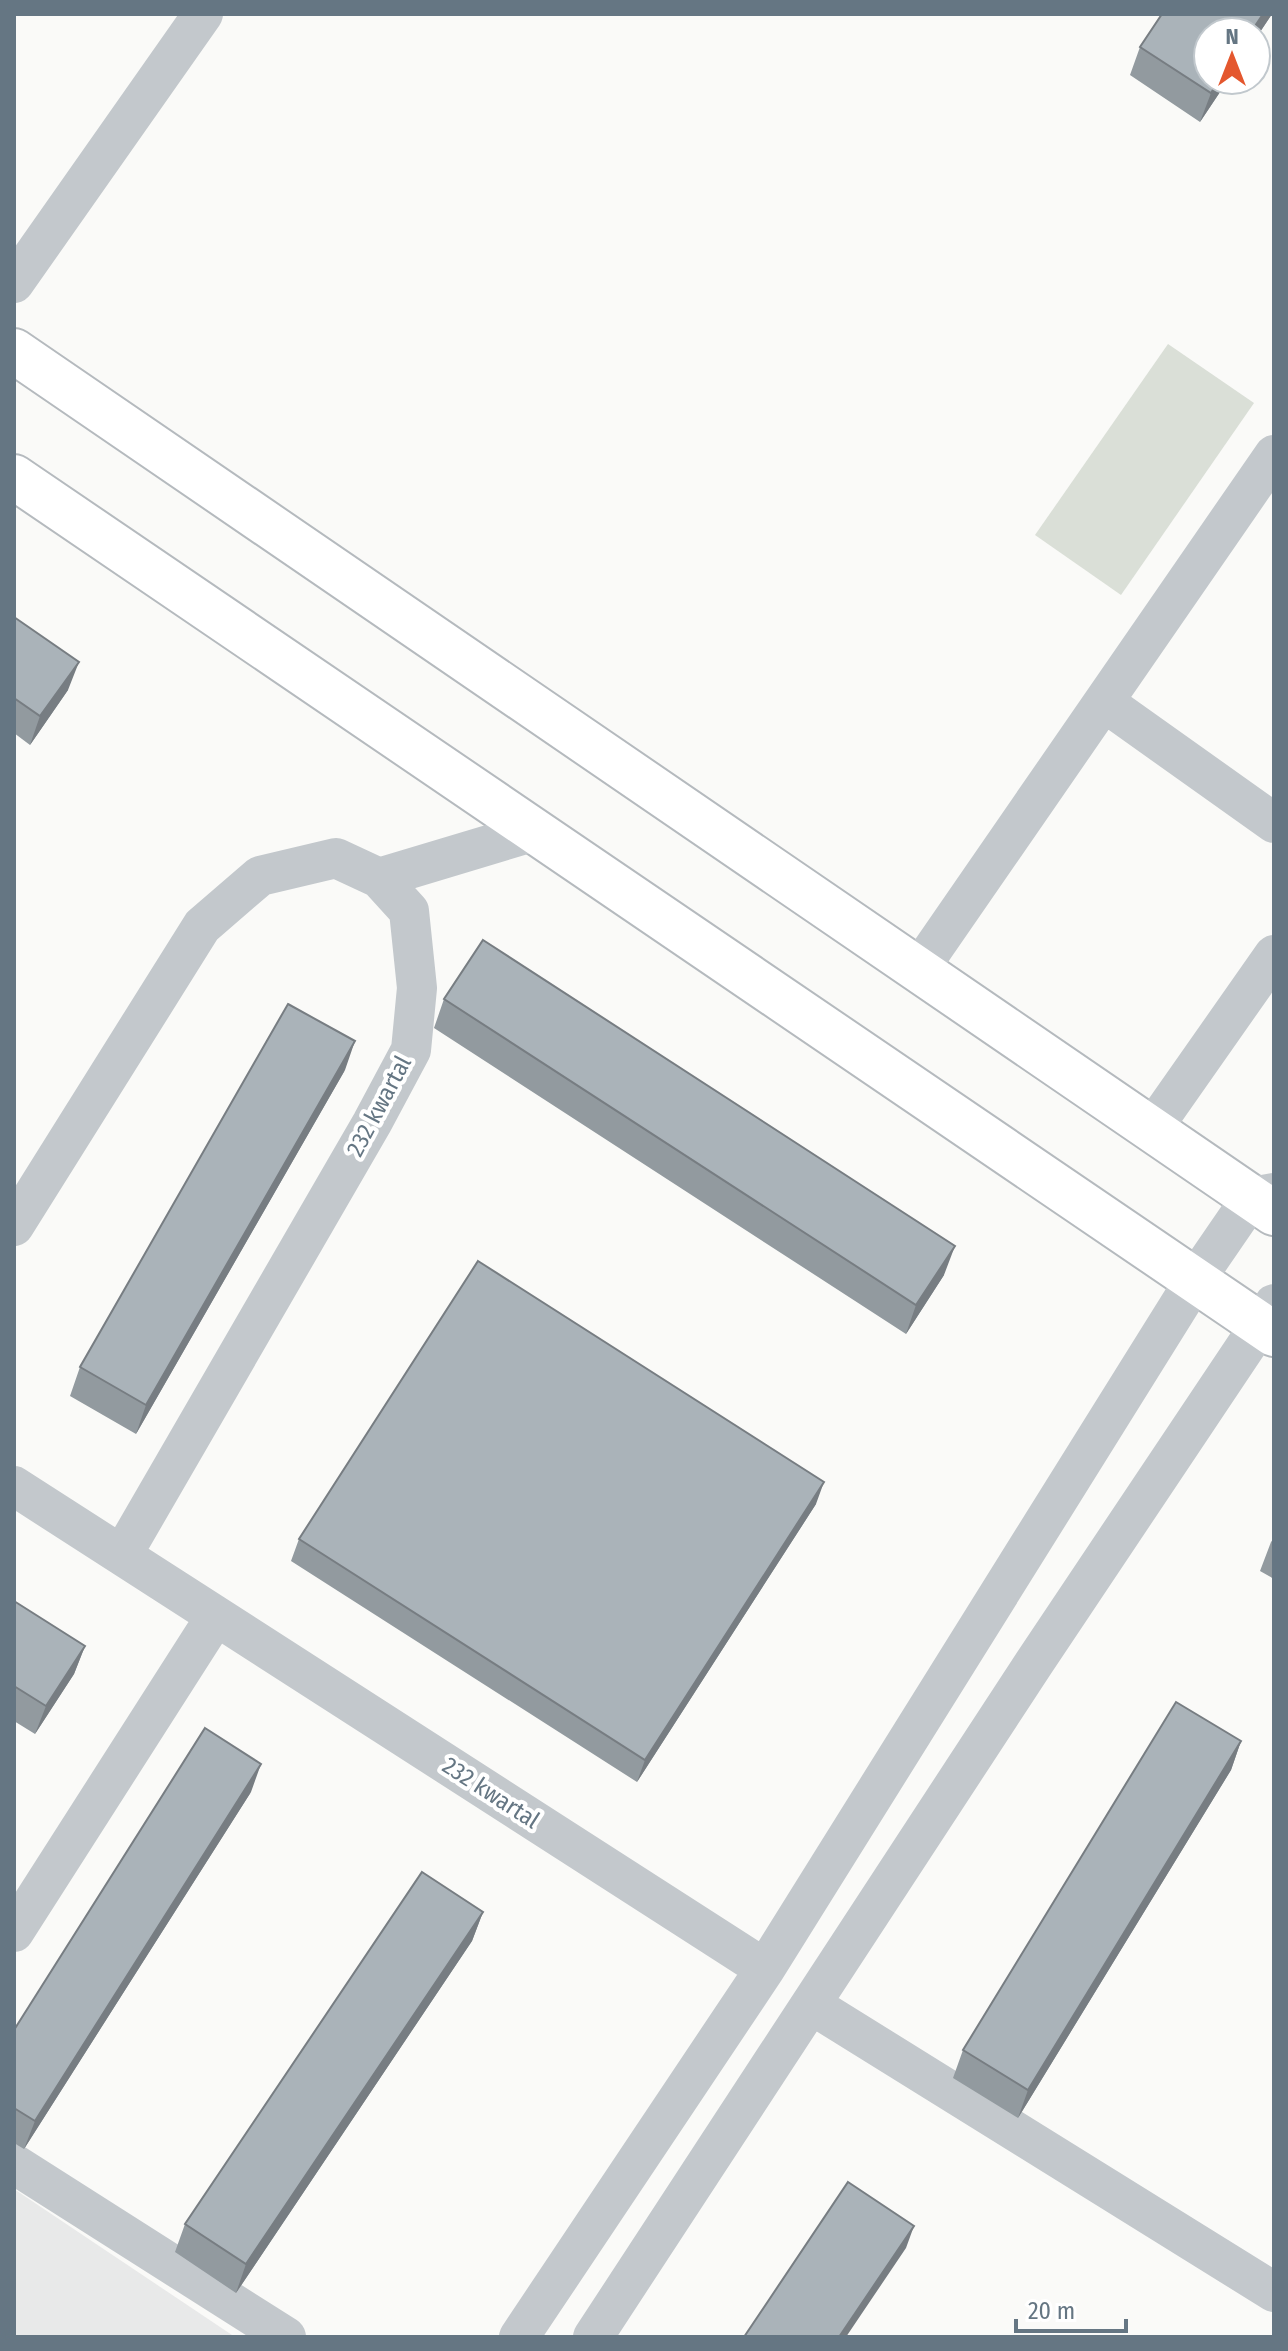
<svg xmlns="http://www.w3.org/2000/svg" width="1288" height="2351" font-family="'Fira Sans Condensed',sans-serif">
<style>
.built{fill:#e8e9e9}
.green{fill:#dadfd7}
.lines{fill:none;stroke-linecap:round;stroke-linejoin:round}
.major-casing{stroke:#b5babe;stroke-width:48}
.minor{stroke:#c3c8cc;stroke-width:40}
.major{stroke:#fff;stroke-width:44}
.wall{fill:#929a9f}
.shaded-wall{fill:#777d82}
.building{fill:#aab3b9;stroke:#777d82;stroke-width:2}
.labels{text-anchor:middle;stroke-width:8;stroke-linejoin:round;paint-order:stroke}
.street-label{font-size:24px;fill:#657683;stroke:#fff}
</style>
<rect width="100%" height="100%" fill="#fafaf8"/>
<path class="built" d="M14,2189L235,2337H14Z"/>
<path class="green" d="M1168,344L1254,403L1121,595L1035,535Z"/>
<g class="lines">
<g class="major-casing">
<path id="major" d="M14,351L1274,1213
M14,477L1274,1334"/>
</g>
<path class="minor" d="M14,283L203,14
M1104,702L1274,823
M379,878L535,831
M919,969L1274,455
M1152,1129L1274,955
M14,1226L202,926L260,876L336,858L379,878L409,911L417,988L411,1050L372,1123L122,1555
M14,1486L765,1969
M14,1932L216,1616
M812,2005L1274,2292
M14,2164L286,2337
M519,2337L765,1969L1195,1280L1252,1197L1274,1193
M593,2337L1034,1663L1274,1304"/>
<use href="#major" class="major"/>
</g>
<path class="wall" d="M1162,14H1272L1256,38L1208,80H1228L1200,122L1130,75L1140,47Z
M14,617L68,690L30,745L14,733Z
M444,999L944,1275L906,1334L434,1028Z
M345,1070L136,1434L70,1396L80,1367Z
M816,1504L637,1782L291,1561L299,1539Z
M1274,1538V1579L1260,1571L1271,1542Z
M14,1601L85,1646L74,1674L35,1734L14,1721Z
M1241,1741L1231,1770L1018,2118L953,2078L963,2050Z
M251,1792L24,2149L14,2143V2030Z
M483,1912L472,1941L236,2293L175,2252L185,2224Z"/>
<path class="shaded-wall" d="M1263,14H1272L1256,38V32H1251Z
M1219,80H1228L1200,122L1211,93Z
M79,662L68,690L30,745L40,716Z
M355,1041L345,1070L136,1434L146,1405Z
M955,1246L944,1275L906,1334L916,1305Z
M824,1482L816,1504L637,1782L645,1760Z
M85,1646L74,1674L35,1734L46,1706Z
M1241,1741L1231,1770L1018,2118L1028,2090Z
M261,1764L251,1792L24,2149L35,2121Z
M483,1912L472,1941L236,2293L246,2264Z
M914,2226L906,2248L846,2337H839Z"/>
<path class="building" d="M1162,14H1263L1251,32H1208V80H1219L1211,93L1140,47Z
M14,617L79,662L40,716L14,698Z
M483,940L955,1246L916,1305L444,999Z
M288,1004L355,1041L146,1405L80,1367Z
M478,1261L824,1482L645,1760L299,1539Z
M14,1601L85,1646L46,1706L14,1686Z
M1176,1702L1241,1741L1028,2090L963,2050Z
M205,1728L261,1764L35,2121L14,2108V2030Z
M422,1872L483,1912L246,2264L185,2224Z
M848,2182L914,2226L839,2337H744Z"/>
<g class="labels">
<g class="street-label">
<text transform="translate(379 1106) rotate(-62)" y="8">232 kwartal</text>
<text transform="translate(491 1793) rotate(33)" y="8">232 kwartal</text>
</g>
</g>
<rect width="1288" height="2351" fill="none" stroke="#657683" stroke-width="32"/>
<g transform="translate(1232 56)"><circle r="38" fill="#ffffff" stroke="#c1c8cd" stroke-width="2"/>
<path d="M0-6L14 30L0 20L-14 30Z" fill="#e4572e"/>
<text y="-12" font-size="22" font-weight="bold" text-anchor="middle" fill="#657683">N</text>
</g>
<path d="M1016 2319v12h110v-12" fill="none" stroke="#657683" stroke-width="4"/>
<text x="1028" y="2319" font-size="24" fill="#657683" stroke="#ffffff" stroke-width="6" paint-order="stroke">20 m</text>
</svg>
